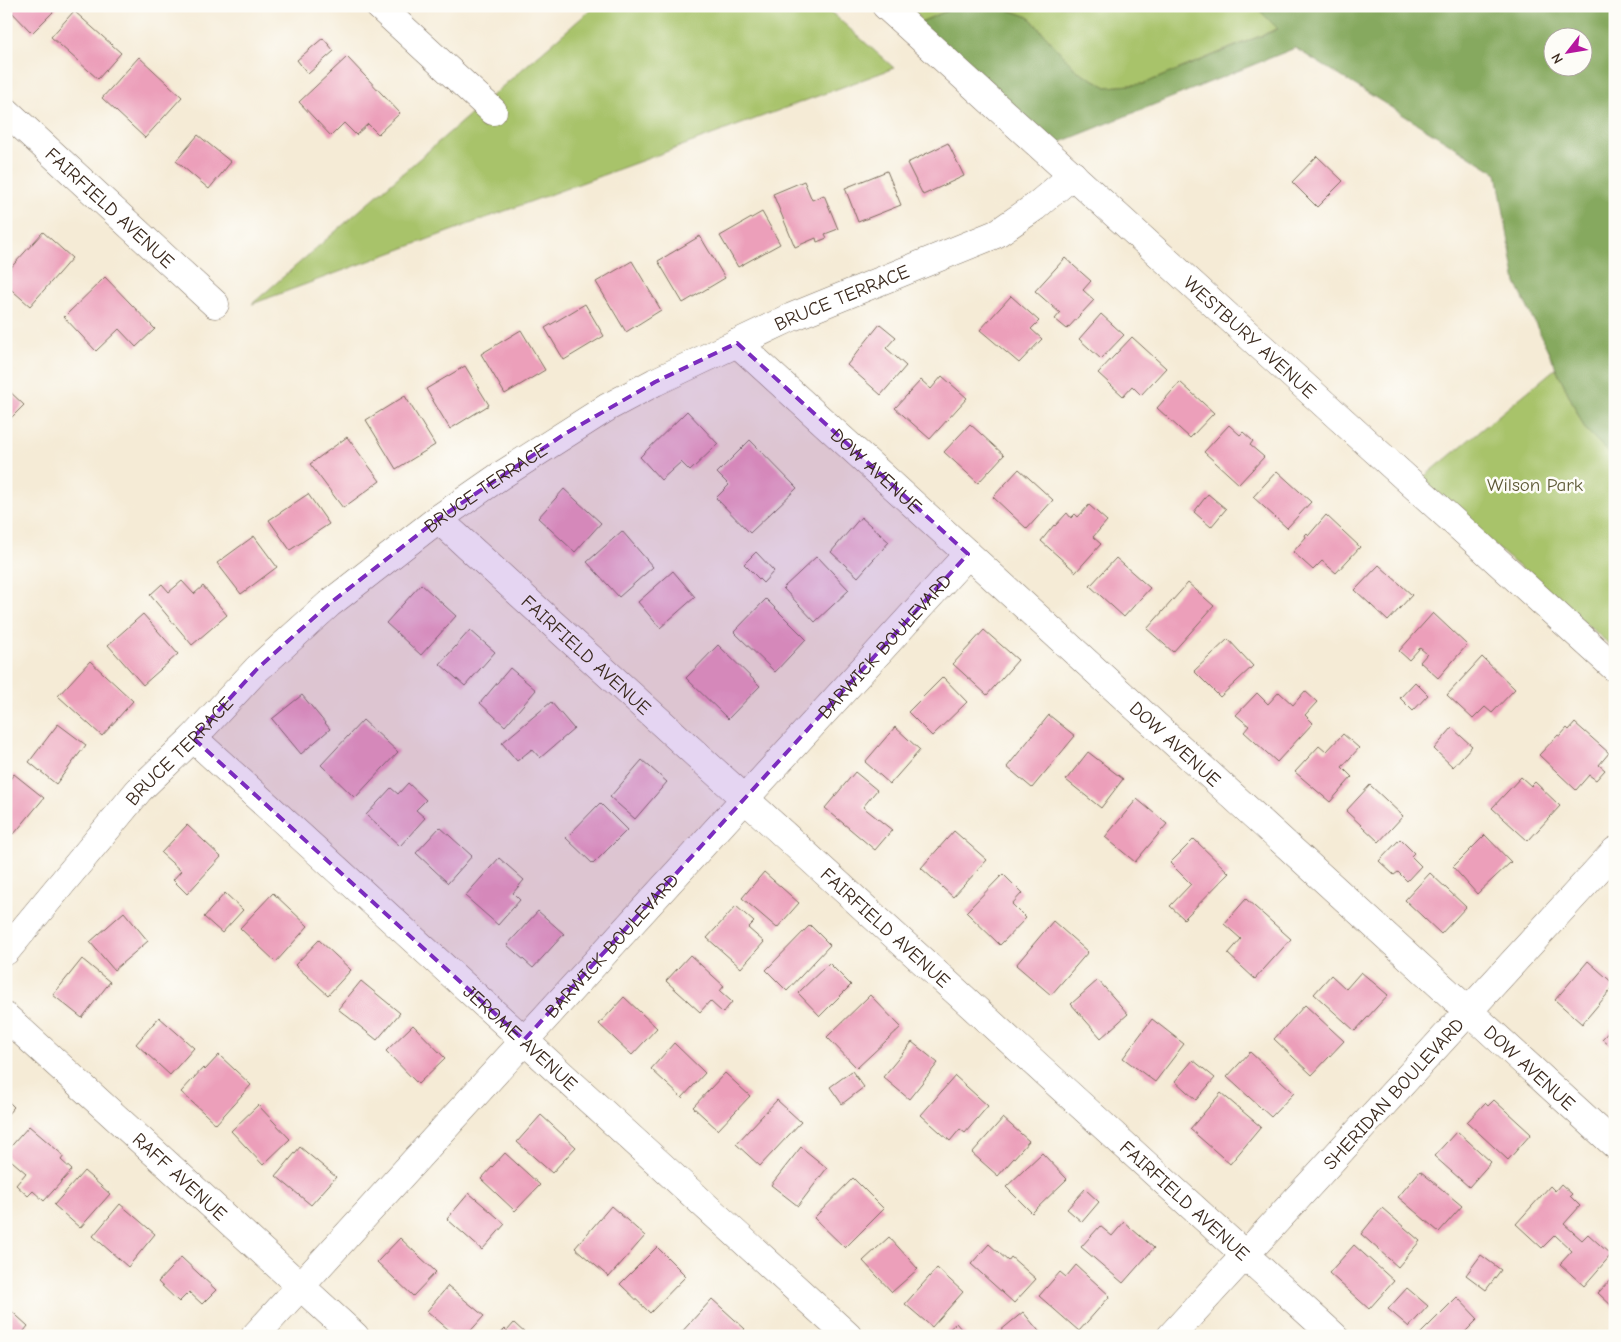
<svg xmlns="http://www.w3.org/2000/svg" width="1621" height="1342" font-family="'Comic Neue',sans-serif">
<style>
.green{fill:#a8c36a;stroke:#727644}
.forest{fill:#86a95e;stroke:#606a3e;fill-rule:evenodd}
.building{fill:#ec9fba}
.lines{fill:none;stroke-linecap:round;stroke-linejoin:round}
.street-casing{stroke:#7c6e5e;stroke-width:29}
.secondary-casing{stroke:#7c6e5e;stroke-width:29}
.street{stroke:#fff;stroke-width:28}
.secondary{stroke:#fff;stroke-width:28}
.marked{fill:#7b2cbf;fill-opacity:0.2;stroke:#7b2cbf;stroke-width:4;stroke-dasharray:10 6;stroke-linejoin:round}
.labels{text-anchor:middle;stroke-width:5;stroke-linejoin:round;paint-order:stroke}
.street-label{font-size:19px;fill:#3b2a1e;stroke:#fdfcf7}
.park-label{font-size:19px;fill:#5c5835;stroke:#fdfcf7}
</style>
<rect width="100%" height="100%" fill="#fdfcf7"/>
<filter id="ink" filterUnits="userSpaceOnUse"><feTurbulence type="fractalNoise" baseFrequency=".02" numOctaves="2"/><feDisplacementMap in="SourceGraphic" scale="10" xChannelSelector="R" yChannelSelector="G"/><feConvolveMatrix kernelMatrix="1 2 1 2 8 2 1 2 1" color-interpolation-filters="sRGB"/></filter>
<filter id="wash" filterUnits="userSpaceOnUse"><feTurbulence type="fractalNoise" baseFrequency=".0096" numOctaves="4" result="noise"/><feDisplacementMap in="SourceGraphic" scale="20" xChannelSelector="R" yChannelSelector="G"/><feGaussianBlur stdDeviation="1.12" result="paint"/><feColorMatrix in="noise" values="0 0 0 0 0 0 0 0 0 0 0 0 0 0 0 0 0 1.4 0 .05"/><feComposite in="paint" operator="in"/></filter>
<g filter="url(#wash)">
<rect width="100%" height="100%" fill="#f5ebd6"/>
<path class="green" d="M595,6H824L894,68L252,304Z
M897,6H958L916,24Z
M997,6H1255L1279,28L1143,84L1107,87L1076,70L1029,17Z
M1556,368L1585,429L1615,459V649L1419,481Z"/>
<path class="forest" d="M958,6H997L1029,17L1076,70L1107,87L1143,84L1278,29L1255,6H1615V459L1585,429L1516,283L1497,173L1295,48L1051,146L916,24ZM1554,38H1584V68H1554Z"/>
<g id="blocks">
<path class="building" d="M6,6H59L32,33Z
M74,11L121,53L98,79L51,37Z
M323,38L334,51L308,74L297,60Z
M139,57L182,97L145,138L102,98Z
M347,57L400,113L378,134L368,124L356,135L344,123L331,136L299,102Z
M198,135L231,162L209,189L176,161Z
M948,143L964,176L923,195L907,163Z
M1317,156L1343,181L1317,207L1292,182Z
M887,171L901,205L858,222L845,188Z
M804,181L812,200L824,195L838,229L825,234L827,238L817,242L816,238L795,247L773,194Z
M762,212L780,244L738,267L720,236Z
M43,232L72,258L30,306L6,285V273Z
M700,236L725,278L683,303L658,261Z
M1065,258L1091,281L1083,290L1094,300L1067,329L1055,319L1060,313L1035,291Z
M632,261L661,310L626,332L596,282Z
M105,277L155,329L136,347L119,329L96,351L64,317Z
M1011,296L1039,321L1031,329L1042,339L1019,363L980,330Z
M585,304L604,336L564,360L545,328Z
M1101,314L1124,335L1101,359L1079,339Z
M880,324L896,337L886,348L906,366L881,395L847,365Z
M521,330L545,370L505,394L481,354Z
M1132,337L1166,368L1141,395L1132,386L1123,396L1098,373Z
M465,366L489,405L450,429L426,389Z
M942,376L967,398L930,439L895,408L921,380L931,389Z
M1180,382L1214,413L1190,438L1157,408Z
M6,388L24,405L6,423Z
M405,396L435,445L396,469L366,420Z
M687,411L718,444L690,471L681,462L661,480L640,457Z
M970,424L1004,455L978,483L944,452Z
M1229,425L1240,435L1243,432L1253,441L1250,445L1264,457L1239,484L1204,452Z
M347,437L380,481L343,508L310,464Z
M750,440L797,488L750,533L716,498L729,485L717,473Z
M1019,469L1053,500L1027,529L993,497Z
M1277,471L1311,502L1287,528L1253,497Z
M564,489L601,523L575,552L538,518Z
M308,494L329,524L290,550L269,520Z
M1208,494L1226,509L1211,527L1194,512Z
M1089,505L1107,521L1093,537L1101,544L1076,572L1041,541L1054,525L1055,526L1067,513L1071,518L1075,514L1078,517Z
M1326,515L1360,547L1336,573L1322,561L1313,570L1293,552L1306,537L1305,535L1307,533L1309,535Z
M861,517L889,542L858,577L831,552Z
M622,531L653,567L619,597L587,562Z
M254,536L277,567L241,594L217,563Z
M756,552L774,571L763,583L744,564Z
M817,556L849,590L815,622L783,588Z
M1116,558L1150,588L1124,617L1090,586Z
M1379,565L1412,595L1388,621L1355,590Z
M673,571L695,597L660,628L638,602Z
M182,581L194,594L203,586L227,615L192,645L150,595L162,584L169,592Z
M1188,583L1214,606L1173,652L1147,629Z
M421,584L456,616L421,655L386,623Z
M766,599L806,639L775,672L734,632Z
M1433,613L1467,645L1438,678L1420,662L1427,654L1420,648L1409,660L1399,651Z
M143,614L178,654L143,685L108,645Z
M470,630L495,652L465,686L440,664Z
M984,630L1018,660L987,695L953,664Z
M1228,639L1253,666L1220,697L1194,671Z
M718,645L760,686L728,719L686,678Z
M1482,657L1515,689L1492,713L1485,707L1473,719L1447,695Z
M90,661L133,701L102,736L58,696Z
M510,668L536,690L505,726L480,703Z
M943,677L967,702L932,736L908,712Z
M1415,682L1428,695L1413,711L1400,698Z
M1305,691L1317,702L1305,715L1313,723L1277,762L1244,732L1249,726L1236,715L1257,693L1268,704L1279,692L1293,705Z
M302,695L330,729L301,754L272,719Z
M551,702L574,729L540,758L532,749L517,761L502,743Z
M1049,715L1075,736L1032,788L1007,767Z
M363,720L398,752L355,798L321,765Z
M1575,723L1609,753L1599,765L1605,770L1596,780L1589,775L1576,790L1539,755L1558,735L1560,736L1567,728L1569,730Z
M58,724L86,745L56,784L29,762Z
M895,727L920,750L890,784L865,762Z
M1452,728L1472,746L1453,767L1434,749Z
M1343,734L1359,748L1342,767L1352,777L1330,802L1295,772L1319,746L1326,752Z
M1088,752L1123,779L1101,808L1066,780Z
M642,760L667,782L635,819L610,797Z
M855,772L877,790L863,807L892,830L875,850L825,808Z
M14,774L44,798L14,834L6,828V784Z
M1521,777L1531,786L1535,782L1560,806L1528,841L1492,808Z
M408,783L426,800L416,810L425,818L400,846L366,815L391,788L398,794Z
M1370,785L1403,816L1379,842L1346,811Z
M1137,799L1167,824L1135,862L1105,837Z
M600,803L627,830L593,864L566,838Z
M187,825L221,857L187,894L173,880L181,871L161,853Z
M440,827L472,856L448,883L416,853Z
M954,831L987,860L953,897L921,868Z
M1485,835L1511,862L1477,894L1453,867Z
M1194,839L1229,873L1184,919L1170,906L1191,884L1170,863Z
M1400,839L1414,853L1411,856L1421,866L1407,881L1398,872L1394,875L1379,861Z
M499,858L524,880L513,893L520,900L498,925L465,896Z
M764,872L799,903L777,928L742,898Z
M1430,873L1466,907L1441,934L1405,900Z
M1003,874L1022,893L1012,904L1026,918L1000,945L966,912Z
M225,893L243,910L222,933L204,917Z
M273,893L308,926L276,962L240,928Z
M1246,899L1291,939L1255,979L1228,954L1241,939L1224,924Z
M736,906L754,922L748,928L764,942L741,968L707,938Z
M538,911L564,934L533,968L507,945Z
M124,912L148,941L114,970L90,942Z
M1053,921L1088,952L1051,995L1016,965Z
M810,925L830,945L787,991L766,970Z
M319,940L351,970L328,995L295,965Z
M690,955L724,986L720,991L732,1002L723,1013L710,1001L700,1012L666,981Z
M82,959L110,982L82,1018L53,995Z
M1588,961L1615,985L1582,1024L1555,1000Z
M829,963L851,985L820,1016L798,993Z
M1361,972L1388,995L1355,1031L1314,994L1331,975L1346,989Z
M1098,980L1128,1014L1101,1038L1071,1004Z
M361,981L400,1013L377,1040L338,1009Z
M870,995L901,1027L857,1068L827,1037Z
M624,997L657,1028L632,1055L599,1024Z
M1305,1005L1344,1041L1312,1075L1274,1039Z
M159,1017L194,1048L170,1075L136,1044Z
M1152,1019L1184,1044L1155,1082L1123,1058Z
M413,1025L445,1058L418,1084L386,1051Z
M1615,1025V1050L1602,1039Z
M912,1042L938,1063L909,1099L883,1077Z
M674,1043L705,1073L682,1098L651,1069Z
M1250,1052L1294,1093L1271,1117L1227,1077Z
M219,1055L251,1085L216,1124L181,1092L203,1068L205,1070Z
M1193,1060L1215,1078L1196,1100L1175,1081Z
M852,1071L864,1087L842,1104L830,1087Z
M725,1073L750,1096L718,1130L693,1107Z
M955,1076L988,1106L965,1133L960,1129L950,1141L921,1115Z
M1221,1093L1261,1127L1230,1164L1190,1129Z
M6,1099L14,1107L6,1116Z
M777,1100L801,1122L760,1166L736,1144Z
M1494,1100L1531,1134L1508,1160L1467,1122L1485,1103L1488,1106Z
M258,1105L290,1139L263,1165L231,1131Z
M541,1115L576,1147L552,1173L517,1142Z
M1003,1118L1029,1141L998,1176L972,1153Z
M29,1126L64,1156L61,1160L72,1170L44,1201L33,1191L28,1196L16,1185L26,1173L6,1156V1152Z
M1457,1131L1491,1162L1469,1187L1434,1156Z
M300,1147L336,1177L311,1205L276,1176Z
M801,1147L827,1168L798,1206L771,1185Z
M505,1153L540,1185L515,1211L481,1179Z
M1042,1153L1067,1179L1032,1213L1006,1187Z
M84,1171L110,1194L80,1228L54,1205Z
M1420,1171L1462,1206L1439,1232L1398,1197Z
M853,1178L884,1209L845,1248L814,1218Z
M1561,1184L1572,1194L1570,1196L1580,1206L1564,1224L1582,1240L1588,1234L1611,1255L1584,1286L1560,1264L1572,1251L1555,1235L1542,1248L1516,1224L1550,1186L1555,1191Z
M1085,1189L1099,1202L1082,1222L1067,1209Z
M469,1193L505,1224L482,1250L447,1219Z
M120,1204L155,1234L128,1267L93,1236Z
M611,1206L645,1236L609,1277L575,1248Z
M1382,1208L1420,1241L1398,1267L1361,1234Z
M1124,1222L1154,1248L1123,1283L1081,1247L1100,1226L1112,1236Z
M889,1237L918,1269L892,1292L863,1261Z
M400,1238L436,1272L413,1296L377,1262Z
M989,1244L1008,1261L1011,1257L1036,1279L1014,1303L971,1264Z
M1354,1245L1394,1281L1369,1309L1329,1273Z
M657,1247L686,1276L650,1313L620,1284Z
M1481,1255L1501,1270L1486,1290L1466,1275Z
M181,1257L216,1290L202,1304L189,1292L179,1302L158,1282Z
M1076,1265L1110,1296L1079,1331L1039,1296L1060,1272L1066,1277Z
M937,1268L963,1292L932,1327L905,1304Z
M1615,1275V1309L1598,1293Z
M448,1286L484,1316L466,1336H456L427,1311Z
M1407,1288L1428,1306L1409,1327L1388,1309Z
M1457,1297L1478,1319L1461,1336H1418Z
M712,1299L745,1329L739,1336H678Z
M6,1306L28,1326L20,1336H6Z
M1023,1312L1043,1336H994Z
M514,1323L528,1336H498L505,1329L507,1331Z
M956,1323L967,1336H942Z"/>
</g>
</g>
<g filter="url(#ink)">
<use href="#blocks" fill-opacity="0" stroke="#7c6e5e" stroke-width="1"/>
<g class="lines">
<g class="street-casing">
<g id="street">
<path d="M379,6L493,111"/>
<path id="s1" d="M6,111L215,304"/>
<path id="s2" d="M737,343L1615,1145"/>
<path id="s3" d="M438,519L1334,1336"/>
<path id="s4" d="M193,738L848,1336"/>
<path id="s5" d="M6,951L139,790L193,738L257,669L329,604L438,519L500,476L608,407L655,382L792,317L996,234L1035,207L1073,175"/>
<path id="s6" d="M6,1017L355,1336"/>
<path id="s7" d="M255,1336L968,554"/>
</g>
</g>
<g class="secondary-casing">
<g id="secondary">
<path id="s8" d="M886,6L1615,668"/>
<path id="s9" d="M1171,1336L1615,851"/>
</g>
</g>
<use href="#street" class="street"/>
<use href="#secondary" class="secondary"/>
</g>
</g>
<path class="marked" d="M737,343L968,554L524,1040L193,738L257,669L329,604L438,519L563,435L655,382Z"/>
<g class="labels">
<g class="street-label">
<text dy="7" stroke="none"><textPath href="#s1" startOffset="142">FAIRFIELD AVENUE</textPath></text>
<text dy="7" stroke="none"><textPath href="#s5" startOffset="1075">BRUCE TERRACE</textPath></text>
<text dy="7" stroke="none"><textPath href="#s8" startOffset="492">WESTBURY AVENUE</textPath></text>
<text dy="7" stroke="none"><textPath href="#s2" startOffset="189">DOW AVENUE</textPath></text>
<text dy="7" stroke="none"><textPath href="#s5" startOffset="670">BRUCE TERRACE</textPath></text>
<text dy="7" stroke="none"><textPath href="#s7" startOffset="934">BARWICK BOULEVARD</textPath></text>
<text dy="7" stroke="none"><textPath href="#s3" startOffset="201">FAIRFIELD AVENUE</textPath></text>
<text dy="7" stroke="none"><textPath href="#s2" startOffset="594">DOW AVENUE</textPath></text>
<text dy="7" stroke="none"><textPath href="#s5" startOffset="265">BRUCE TERRACE</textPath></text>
<text dy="7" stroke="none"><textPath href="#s3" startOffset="606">FAIRFIELD AVENUE</textPath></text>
<text dy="7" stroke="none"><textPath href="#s7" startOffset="529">BARWICK BOULEVARD</textPath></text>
<text dy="7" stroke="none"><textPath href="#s4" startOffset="444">JEROME AVENUE</textPath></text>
<text dy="7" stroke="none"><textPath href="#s2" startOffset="1074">DOW AVENUE</textPath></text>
<text dy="7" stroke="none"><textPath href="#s9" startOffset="329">SHERIDAN BOULEVARD</textPath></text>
<text dy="7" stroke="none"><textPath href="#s6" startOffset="236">RAFF AVENUE</textPath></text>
<text dy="7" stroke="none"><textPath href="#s3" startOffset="1011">FAIRFIELD AVENUE</textPath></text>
</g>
<g class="park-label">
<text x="1535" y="491">Wilson Park</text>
</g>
</g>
<rect width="1621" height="1342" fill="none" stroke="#fdfcf7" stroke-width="25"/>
<g transform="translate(1568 52) rotate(239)"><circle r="24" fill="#fdfcf7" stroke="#afa8a0"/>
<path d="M0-4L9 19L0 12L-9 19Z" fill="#b5179e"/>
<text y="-8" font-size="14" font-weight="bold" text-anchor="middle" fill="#3b2a1e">N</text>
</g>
</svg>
